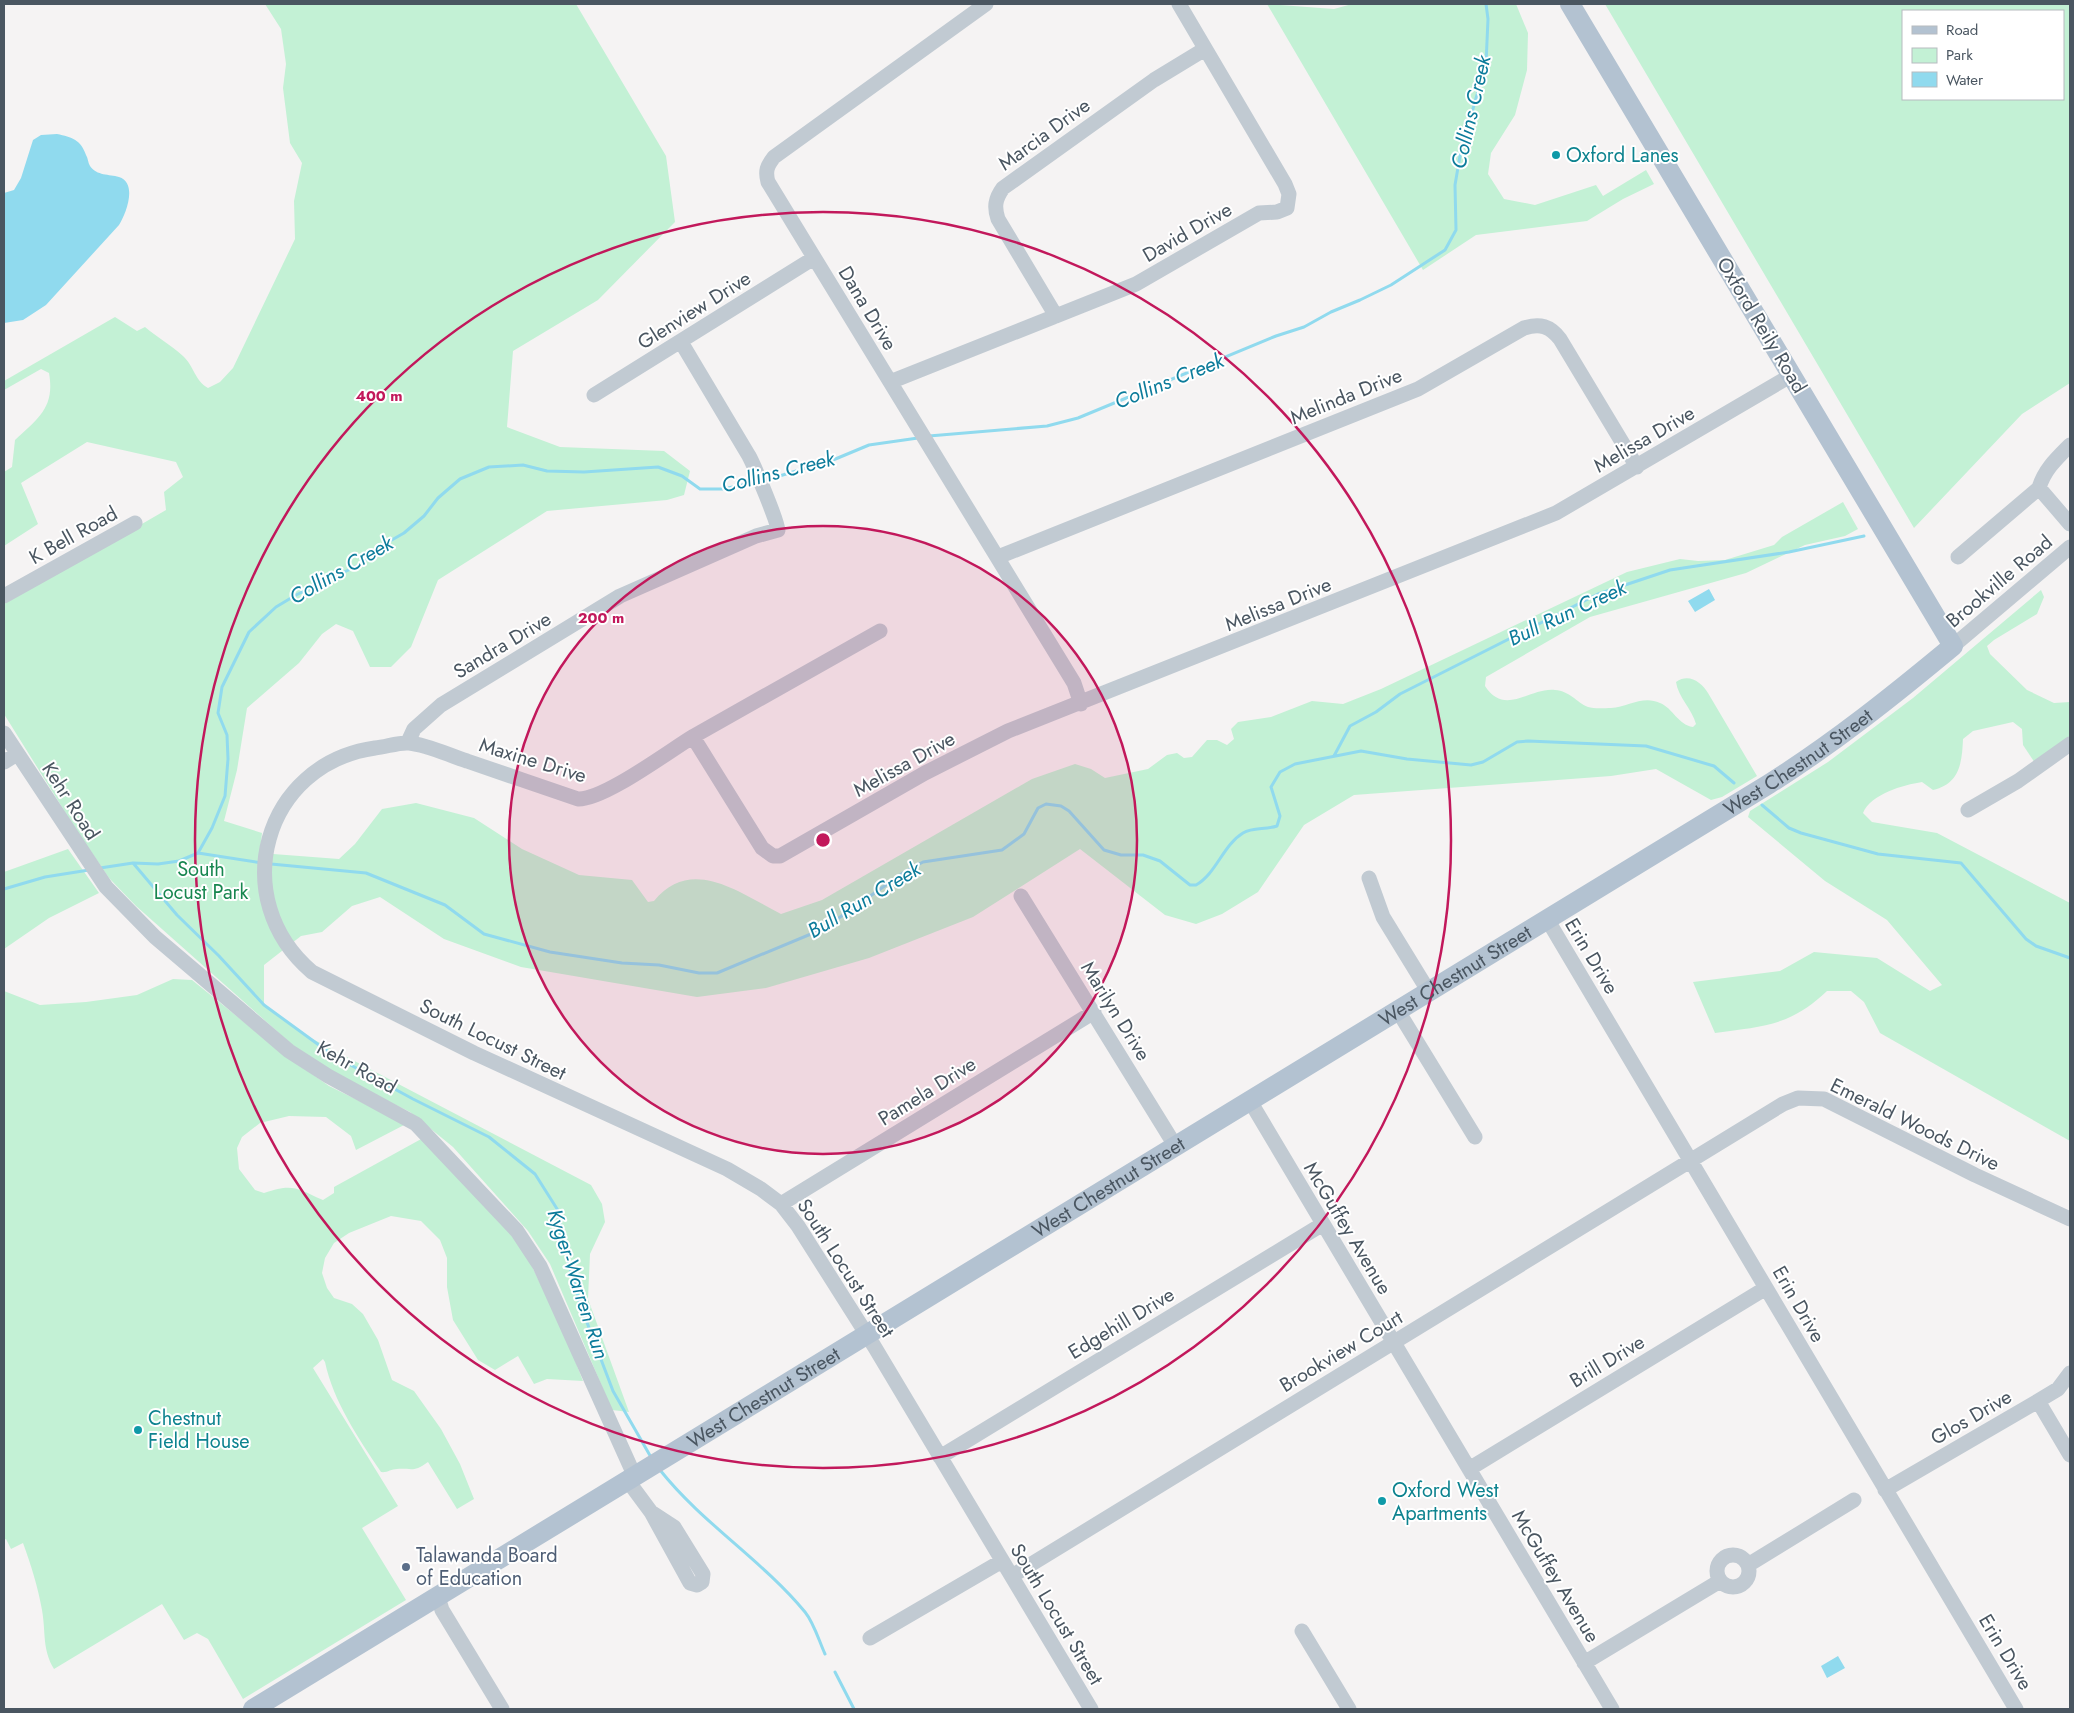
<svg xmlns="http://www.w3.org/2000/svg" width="2074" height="1713" font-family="Jost,sans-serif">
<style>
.green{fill:#c3f1d5;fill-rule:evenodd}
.water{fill:#90daee}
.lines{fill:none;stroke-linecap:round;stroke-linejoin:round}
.stream{stroke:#90daee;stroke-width:3}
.minor{stroke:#c1cad2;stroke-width:15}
.major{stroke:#b3c2d1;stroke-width:20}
.ring{fill:none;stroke:#c2185b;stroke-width:2.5}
.culture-dot{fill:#0f9aa8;stroke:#fff;stroke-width:2}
.service-dot{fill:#5c6f8a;stroke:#fff;stroke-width:2}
.labels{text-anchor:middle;stroke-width:4;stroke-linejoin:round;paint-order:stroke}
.street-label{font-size:20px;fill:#4a5661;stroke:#fff}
.culture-label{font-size:20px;fill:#0d838f;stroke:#fff;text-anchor:start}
.park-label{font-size:20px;fill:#17864f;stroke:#fff}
.service-label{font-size:20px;fill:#4e5e75;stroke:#fff;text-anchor:start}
.water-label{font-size:21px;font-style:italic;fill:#0c7c9b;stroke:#fff}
.centre{fill:#c2185b;stroke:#fff;stroke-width:2.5}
.ring-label{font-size:15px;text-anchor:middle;font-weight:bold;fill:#c2185b;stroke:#fff;stroke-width:4;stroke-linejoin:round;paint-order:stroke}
</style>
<rect width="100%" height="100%" fill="#f5f3f3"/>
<path class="green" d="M265,4H576L666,156L675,222L598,300L513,351L507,427L560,447L664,451L690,471L684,495L667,500L547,511L438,580L411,647L391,667H370L353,631L336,624L322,634L299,663L247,708L237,770L224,821L262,833L259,859L272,860L273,854L339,859L355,844L382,809L416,803L474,818L522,849L579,875L632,880L648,902L654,901C691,855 740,893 781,914L822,900L1032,779L1075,764L1091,769L1105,778L1148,769L1167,755L1177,753L1184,758L1192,757L1207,740H1217L1227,745L1234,739L1231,729L1238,722L1271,717L1312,701L1343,704L1381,689L1627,572L1680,559L1698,561L1725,560L1774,545L1782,537L1843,502L1858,529L1845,536L1805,545L1746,573L1590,617L1486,677L1485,686C1505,717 1530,687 1555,690C1570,691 1576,702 1588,707C1594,709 1605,708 1611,708C1628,707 1643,695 1660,703C1673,708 1678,725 1693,727L1696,724C1692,709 1678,697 1676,682C1689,673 1701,682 1708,693L1757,776L1722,797L1711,800L1656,769L1611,776L1354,795L1304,825L1258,892L1222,914L1196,924L1165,915L1080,849L973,917L869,958L766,988L697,997L521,967L444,939L380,897L352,906L322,932L301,936L264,965V1005L303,1034L591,1185L602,1204L605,1222L590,1254L588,1299L629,1412L612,1410L550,1264L528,1231L453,1147L410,1112L335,1075L297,1049L136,906L109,878L75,828L4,714V604L166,510L164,492L183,477L176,462L87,442L21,483L38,524L4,546V472L12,467L15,440C39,418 55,407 49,373L41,369L4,390V381L115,317L137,331L145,327C157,337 171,345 183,356C194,366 195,381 208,388L220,382L233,368L295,239L294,201L302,163L290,143L283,88L286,64L281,29Z
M1267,4L1334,9L1352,4H1516L1528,33L1527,70L1515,115L1491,153L1488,174L1504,199L1535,205L1596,185L1603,196L1646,170L1654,184L1623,199L1587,221L1476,235L1423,270Z
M1605,4H2070V383L2022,414L1914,528ZM1903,11H2063V99H1903Z
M2041,590L2044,597L2037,614L1994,640L1987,646L1990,654L2027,690L2054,703L2070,702V753L2035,763L2023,745L2022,729L2013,722L1973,731L1963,739C1962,762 1960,784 1933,790L1922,782C1903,785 1871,794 1863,813L1872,822L1937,833L2070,903V1141L1880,1033L1864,1002L1851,991H1827C1789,1027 1763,1026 1715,1033L1693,982L1780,971L1814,952L1877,958L1930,991L1942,985L1887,920L1825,881L1748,817L1750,811L1828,762L1913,698Z
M68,849L99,893L49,918L4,949V872Z
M173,979L192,980L281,1052L329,1086L406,1124L356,1150L351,1136L326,1117L289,1116L260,1123L242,1137L237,1148L239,1169L255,1190L264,1193C293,1183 296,1188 323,1200L334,1193V1187L423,1138L501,1221L526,1254L565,1335L583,1381L547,1379L534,1384L518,1356L495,1370L478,1360L453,1320L447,1287V1258L440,1240L421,1221L391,1216L349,1233L334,1243L325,1258L322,1273L327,1288L334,1298L352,1304L363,1314L378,1340L392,1380L414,1391L441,1429L460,1464L474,1499L457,1509L428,1462C413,1473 412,1468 397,1469C391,1469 387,1473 381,1472C359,1439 333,1401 325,1362L323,1359L313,1368L398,1506L362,1528L406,1600L243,1699L208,1639L197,1633L184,1640L162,1604L54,1669C42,1649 46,1633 42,1610C38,1587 31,1565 23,1543L11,1549L6,1539L4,1540V991L40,1005L86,1002L137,995Z"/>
<path class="water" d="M57,134C72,137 81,140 86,155C88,158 88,163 90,166C97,176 109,174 119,177C138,183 126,214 119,225L46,305L23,320L4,323V193L14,190L21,178L33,140L41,135Z
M1709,589L1715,600L1695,612L1688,601Z
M1838,1656L1845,1668L1827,1678L1821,1666Z"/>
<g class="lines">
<path class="stream" d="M929,436L1047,426L1078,418L1276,336L1304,327L1331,312L1360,300L1391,285L1445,250L1456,230L1455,185L1461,150L1486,64L1488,19L1486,4
M766,480L833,460L869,445L918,438
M1334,756L1350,726L1376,712L1400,694L1598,594L1670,570L1789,552L1864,536
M1762,805L1789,828L1801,833L1878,854L1961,863L2026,939L2036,946L2070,958
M198,853L262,863
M133,863L177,915L219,956L264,1005L334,1056L413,1099L489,1137L535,1174L559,1212L561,1236L580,1304L613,1391L652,1459
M271,864L366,873L445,905L484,934L550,952L622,963L659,965L699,973H717L823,929L906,871L923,862L1002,850L1024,834L1038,808L1046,804L1061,806L1069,811L1104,850L1121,855H1143L1160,861L1190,885H1196C1216,874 1223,845 1243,833C1253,827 1265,830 1277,826L1280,816L1271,787L1280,772L1295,764L1361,751L1407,759L1471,765L1483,762L1517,742L1528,741L1646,746L1714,766L1734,783
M100,868L133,863L158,864L179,861L198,853L212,828L225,796L228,759L227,735L218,713L222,687L249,632L276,607L296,595L359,565L383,545L404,533L424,516L438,498L460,479L489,467L523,465L547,471L584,472L658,467L682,476L700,489H723L757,482
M4,889L45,877L89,870
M660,1470C702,1523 762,1560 805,1612C814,1623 819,1641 825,1654
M835,1672L854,1709"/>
<path class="minor" d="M986,4L774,157C767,166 765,171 768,182L1074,683L1081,704
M1056,316L998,219C994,207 995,199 1003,188L1154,80L1205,49
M890,382L1136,284L1259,213L1277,212L1287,208L1289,194L1285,184L1179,4
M594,395L814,258
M2039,488L2070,524
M998,557L1418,389L1524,328C1540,323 1550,326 1560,339L1637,467
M1958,557L2039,488C2044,470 2057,458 2070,445
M4,596L135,523
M880,631C818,666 756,701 694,736C669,751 604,800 578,799C541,786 504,774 467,761C448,755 428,745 409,743C399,742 386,747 375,748C263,764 226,899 312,972L474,1053L727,1169L761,1189L781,1204L798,1226L874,1346L1091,1709
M1953,646L2070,547
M4,733L106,887L155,937L289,1051L328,1076L416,1124L517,1231L540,1266L635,1477
M693,737L762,848L773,856H780L925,773L1008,731L1556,513L1792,375
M408,742L414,729L441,705L620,596L756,536L778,530C779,525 754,465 749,456L681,342
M4,762L17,754
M1968,810L2018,781L2070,744
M1369,878L1383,917L1429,992
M1021,896L1176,1147
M1547,919L2016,1709
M1398,1011L1475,1137
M1250,1101L1612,1709
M781,1204L1094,1012
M2038,1401L2070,1455
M940,1457L1323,1224
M1469,1469L1766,1288
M628,1481L651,1512L690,1583L697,1585L702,1582L703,1574L674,1527L651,1512
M1885,1490L2038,1401L2058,1389L2070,1373
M1717 1571a16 16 0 1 1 32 0a16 16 0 1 1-32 0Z
M1748,1565L1854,1500
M1012,1576L1783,1104L1798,1098L1824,1099L1975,1175L2070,1219
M438,1597L442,1610L502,1709
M1302,1631L1349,1709
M870,1638L1002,1561
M1584,1663L1720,1581"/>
<path class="major" id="s1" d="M253,1709L1769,784C1834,743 1894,695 1953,646L1570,4"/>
</g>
<circle cx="823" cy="840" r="314" fill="#c2185b" fill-opacity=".12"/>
<g class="ring">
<circle cx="823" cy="840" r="314"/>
<circle cx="823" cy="840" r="628"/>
</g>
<g class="culture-dot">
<circle cx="1556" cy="155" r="5"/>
<circle cx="138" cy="1430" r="5"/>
<circle cx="1382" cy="1501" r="5"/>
</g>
<circle class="service-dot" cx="406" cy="1567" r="5"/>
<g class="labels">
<g class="street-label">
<text transform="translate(1044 134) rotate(-36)" y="7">Marcia Drive</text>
<text transform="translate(1187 232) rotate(-30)" y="7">David Drive</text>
<text transform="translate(868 308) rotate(59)" y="7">Dana Drive</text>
<text transform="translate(694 310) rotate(-32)" y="7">Glenview Drive</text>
<text transform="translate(1762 325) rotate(59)" y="7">Oxford Reily Road</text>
<text transform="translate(1346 396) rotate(-22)" y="7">Melinda Drive</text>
<text transform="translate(1644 439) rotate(-30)" y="7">Melissa Drive</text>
<text transform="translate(73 535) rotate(-29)" y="7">K Bell Road</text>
<text transform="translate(1999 581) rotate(-40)" y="7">Brookville Road</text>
<text transform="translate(1278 604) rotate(-22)" y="7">Melissa Drive</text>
<text transform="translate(502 645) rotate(-31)" y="7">Sandra Drive</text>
<text transform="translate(533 760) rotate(17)" y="7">Maxine Drive</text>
<text dy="7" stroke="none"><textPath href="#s1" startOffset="1812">West Chestnut Street</textPath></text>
<text transform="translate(904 764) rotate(-29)" y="7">Melissa Drive</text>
<text transform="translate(71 801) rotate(57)" y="7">Kehr Road</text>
<text transform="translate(1592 956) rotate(59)" y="7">Erin Drive</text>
<text dy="7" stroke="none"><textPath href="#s1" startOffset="1408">West Chestnut Street</textPath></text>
<text transform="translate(1116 1011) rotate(58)" y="7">Marilyn Drive</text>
<text transform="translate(493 1039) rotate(26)" y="7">South Locust Street</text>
<text transform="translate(357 1067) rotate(29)" y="7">Kehr Road</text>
<text transform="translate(927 1091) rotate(-32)" y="7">Pamela Drive</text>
<text transform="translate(1915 1124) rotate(26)" y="7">Emerald Woods Drive</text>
<text dy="7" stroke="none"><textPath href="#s1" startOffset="1002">West Chestnut Street</textPath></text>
<text transform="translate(1348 1228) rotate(59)" y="7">McGuffey Avenue</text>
<text transform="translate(846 1268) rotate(57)" y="7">South Locust Street</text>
<text transform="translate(1799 1304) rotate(60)" y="7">Erin Drive</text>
<text transform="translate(1121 1323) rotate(-31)" y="7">Edgehill Drive</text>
<text transform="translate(1341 1351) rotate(-31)" y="7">Brookview Court</text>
<text transform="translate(1607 1361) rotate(-31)" y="7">Brill Drive</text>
<text dy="7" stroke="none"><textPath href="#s1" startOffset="598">West Chestnut Street</textPath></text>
<text transform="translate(1971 1417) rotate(-30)" y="7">Glos Drive</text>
<text transform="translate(1556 1576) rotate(59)" y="7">McGuffey Avenue</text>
<text transform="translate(1057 1614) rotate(59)" y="7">South Locust Street</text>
<text transform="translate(2006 1652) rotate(59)" y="7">Erin Drive</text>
</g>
<g class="culture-label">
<text x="1566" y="162">Oxford Lanes</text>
<text x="148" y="1425">Chestnut<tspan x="148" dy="23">Field House</tspan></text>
<text x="1392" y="1497">Oxford West<tspan x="1392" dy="23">Apartments</tspan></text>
</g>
<g class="park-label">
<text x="201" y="876">South<tspan x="201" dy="23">Locust Park</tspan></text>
</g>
<g class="service-label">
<text x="416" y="1562">Talawanda Board<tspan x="416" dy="23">of Education</tspan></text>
</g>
<g class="water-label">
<text transform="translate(1471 112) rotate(-77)" y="7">Collins Creek</text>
<text transform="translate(1169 381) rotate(-22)" y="7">Collins Creek</text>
<text transform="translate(778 472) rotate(-14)" y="7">Collins Creek</text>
<text transform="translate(341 570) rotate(-30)" y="7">Collins Creek</text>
<text transform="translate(1567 613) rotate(-25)" y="7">Bull Run Creek</text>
<text transform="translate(864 900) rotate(-31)" y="7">Bull Run Creek</text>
<text transform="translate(578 1284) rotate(72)" y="7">Kyger-Warren Run</text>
</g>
</g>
<circle cx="823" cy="840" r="8" class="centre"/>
<g class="ring-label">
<text x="379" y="401">400 m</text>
<text x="601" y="623">200 m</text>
</g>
<rect width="2074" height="1713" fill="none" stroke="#4a5661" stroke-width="10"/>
<rect x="1902" y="10" width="162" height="90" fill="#ffffff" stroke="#b7bbc0"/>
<rect x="1912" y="26" width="25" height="8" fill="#b3c2d1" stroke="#b7bbc0"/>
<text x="1946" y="35" font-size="15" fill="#4a5661">Road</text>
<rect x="1912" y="48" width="25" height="15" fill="#c3f1d5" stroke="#b7bbc0"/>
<text x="1946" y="60" font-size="15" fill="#4a5661">Park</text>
<rect x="1912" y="72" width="25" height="15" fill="#90daee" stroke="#b7bbc0"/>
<text x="1946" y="85" font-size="15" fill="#4a5661">Water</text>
</svg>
